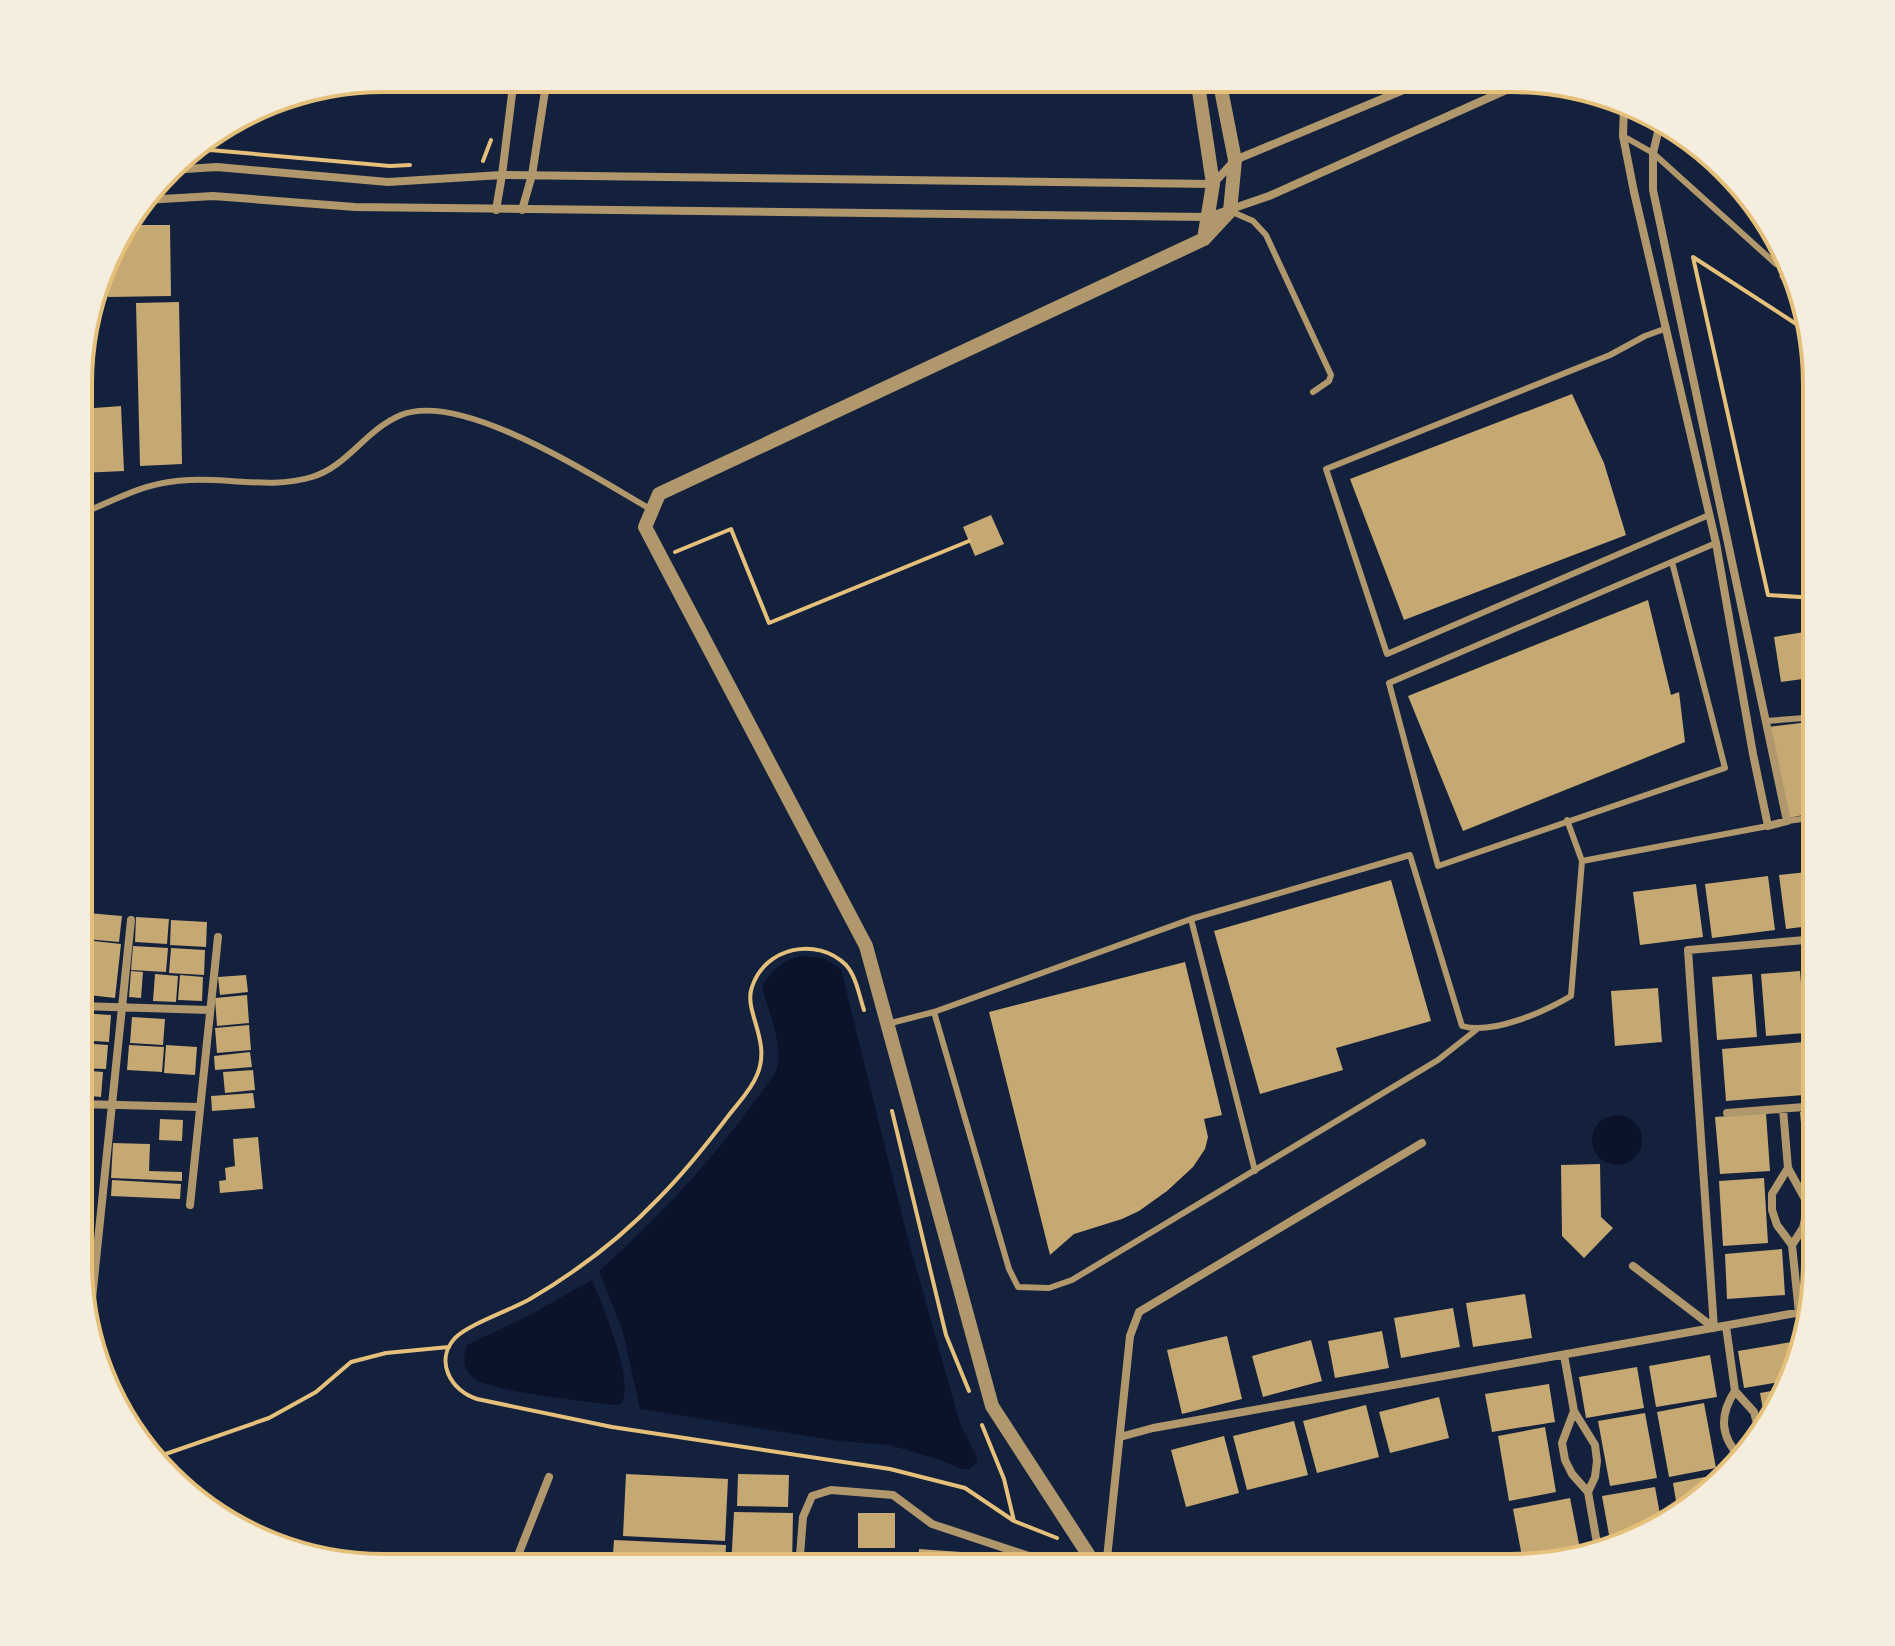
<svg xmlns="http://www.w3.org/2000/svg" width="1895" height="1646" font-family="Poppins,sans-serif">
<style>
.water{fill:#0b132b}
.building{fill:#c6a872}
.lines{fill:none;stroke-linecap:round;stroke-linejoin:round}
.path{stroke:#e5c07b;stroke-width:4}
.service{stroke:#b1986c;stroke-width:6}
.minor{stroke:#b1986c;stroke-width:8}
.tertiary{stroke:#b1986c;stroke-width:14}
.rim{fill:none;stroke:#e5c07b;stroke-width:4}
</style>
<rect width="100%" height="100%" fill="#14213d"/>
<path class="water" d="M801,956L823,958L841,969L906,1232L960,1423L977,1457V1462L970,1469H961L938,1459L889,1445L838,1441L640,1409L623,1332L599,1271C658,1218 713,1160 759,1095C765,1086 777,1074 778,1064C782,1043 767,1007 762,987C771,970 782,961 801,956Z
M1592 1140a25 25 0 1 1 50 0a25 25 0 1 1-50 0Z
M592,1280C602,1304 636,1383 621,1404L613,1405C585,1401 495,1392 475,1379C463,1371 462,1357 467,1345L528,1316Z"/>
<path class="building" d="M124,225H170L171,296L108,297L107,265L119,232Z
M1791,269L1798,296L1794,299L1779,276Z
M179,302L182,464L140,466L136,303Z
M1572,394L1604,463L1626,535L1404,620L1350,479Z
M121,406L124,471L80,473L81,409Z
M991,515L1004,544L975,556L963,527Z
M1648,600L1671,695L1679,692L1685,742L1463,831L1408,696Z
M1817,630V677L1781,682L1774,637Z
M1817,721V812L1789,818L1768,727Z
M1817,871V925L1786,929L1779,875Z
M1768,876L1775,930L1712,938L1705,884Z
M1391,880L1431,1021L1336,1048L1343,1070L1260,1094L1214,931Z
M1696,884L1703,937L1640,945L1633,892Z
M88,913L122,916L119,942L86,939Z
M136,917L169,919L167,944L135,942Z
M171,920L207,922L206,947L170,945Z
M85,940L121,944L115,998L80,994Z
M133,946L168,948L166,972L131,970Z
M171,948L205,950L204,975L169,973Z
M1185,962L1222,1115L1204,1119L1208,1137L1205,1149L1193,1167L1167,1191L1139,1211L1122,1219L1074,1234L1050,1255L989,1012Z
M131,971L143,972L141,998L129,997Z
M1800,971L1805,1033L1766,1036L1761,974Z
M155,974L178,976L176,1002L153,1001Z
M1752,974L1757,1037L1717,1040L1712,977Z
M180,975L203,977L202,1001L178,1000Z
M246,975L248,992L220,995L218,977Z
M1658,988L1662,1042L1615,1046L1611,991Z
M247,995L249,1023L217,1026L215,998Z
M80,1013L111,1015L109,1042L79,1040Z
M132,1017L165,1019L163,1045L130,1043Z
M249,1025L251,1050L217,1053L215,1028Z
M1817,1041V1094L1726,1101L1722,1049Z
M79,1043L108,1045L106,1069L79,1068Z
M129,1045L164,1047L162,1072L127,1070Z
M166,1045L197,1047L195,1075L164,1073Z
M250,1052L252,1067L215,1070L214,1056Z
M79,1070L103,1072L101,1097L79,1095Z
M253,1070L255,1090L225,1093L223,1072Z
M253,1093L255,1108L212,1111L211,1096Z
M1817,1111V1167L1805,1168L1800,1112Z
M1766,1113L1770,1171L1720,1174L1715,1117Z
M160,1119L183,1120L182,1141L159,1140Z
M258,1137L263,1189L220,1193L219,1181L226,1180L225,1168L235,1166L233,1139Z
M113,1143L150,1144L149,1171L182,1172V1181L111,1178Z
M1600,1164L1601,1217L1613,1228L1584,1258L1562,1236L1561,1165Z
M1764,1178L1768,1243L1723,1246L1719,1181Z
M112,1180L181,1184L180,1199L111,1196Z
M1782,1249L1785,1295L1727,1299L1725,1254Z
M1525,1294L1532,1338L1473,1347L1466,1303Z
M1453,1308L1460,1347L1401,1358L1394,1318Z
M1382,1331L1389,1368L1335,1378L1328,1341Z
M1227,1336L1242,1399L1182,1414L1167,1350Z
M1311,1340L1322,1381L1263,1397L1252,1356Z
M1798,1341L1799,1350L1793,1380L1744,1388L1738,1351Z
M1710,1355L1717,1397L1656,1407L1649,1366Z
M1637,1367L1644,1408L1586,1418L1579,1377Z
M1549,1384L1555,1422L1492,1432L1485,1394Z
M1788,1388L1765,1421L1760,1393Z
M1439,1397L1449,1438L1390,1453L1379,1412Z
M1704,1403L1716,1468L1669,1477L1657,1412Z
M1366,1405L1379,1457L1317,1473L1303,1421Z
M1645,1413L1657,1478L1610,1486L1598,1421Z
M1294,1421L1308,1475L1247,1490L1233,1436Z
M1545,1427L1556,1492L1509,1501L1498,1436Z
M1224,1436L1239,1493L1186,1507L1171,1450Z
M1731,1472L1727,1479L1678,1513L1673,1483Z
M626,1474L728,1479L725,1541L623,1536Z
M738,1474L789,1475L788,1507L737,1506Z
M1655,1487L1662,1525L1646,1537L1611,1546L1602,1496Z
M1570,1498L1581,1554L1524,1567L1513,1509Z
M734,1512L793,1513L792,1568L731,1567Z
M858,1513H895V1548H858Z
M248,1531L281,1540L282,1535L309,1543L307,1553L267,1544Z
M614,1540L726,1545L725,1568H612Z
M919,1549L975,1553L974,1568H918Z"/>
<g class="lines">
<path class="path" d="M187,151L210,150L390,166L410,165
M483,161L491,140
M1807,331L1693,257L1768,595L1816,598
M675,552L731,529L769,623L969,541
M864,1010C859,995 856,976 846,965C817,936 765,947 752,987C743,1011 772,1041 757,1075C751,1090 739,1102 729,1115C707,1144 685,1172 659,1198C621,1238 578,1271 530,1299C511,1310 469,1324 455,1338C434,1361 451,1391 477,1399L612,1427L890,1469L965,1488L1014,1521L1057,1538
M892,1111L946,1335L969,1391
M982,1425L1004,1479L1014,1521
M154,1458L269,1418L316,1392L351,1362L386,1353L449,1347"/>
<path class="service" d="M1623,136L1653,153L1776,264L1787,256
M1230,211L1253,221L1266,235L1331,375L1329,381L1313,392
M1667,328L1645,336L1610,355L1326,469L1387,654L1709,515
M80,514C122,498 142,482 190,480C229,478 274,489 312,477C348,466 365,430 401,415C463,390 597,479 652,510
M1672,562L1725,768L1438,866L1389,683L1709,546L1716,543
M1766,721L1817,717
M1567,820L1582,861
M1787,821L1817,817
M1191,919L934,1012L1009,1269L1018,1287L1049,1288L1072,1280L1438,1060L1476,1030
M887,1024L934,1012
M1255,1171L1191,919L1410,855L1462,1026C1492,1035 1544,1012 1571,996L1582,861L1768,826"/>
<path class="minor" d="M1624,104L1623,136L1634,192L1716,543L1753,754L1768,826L1787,821L1653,190V153L1661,120
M169,170L217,167L388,182L502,175L514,78
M145,200L213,196L355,207L1208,217L1269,196L1504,91L1537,80
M496,210L502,175L1213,184L1235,160L1430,79
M522,210L532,175L547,78
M79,1006L210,1010
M79,1104L198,1107
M1783,1109L1788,1168L1805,1199L1806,1214L1803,1228L1792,1245
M1727,1113L1817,1106
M1788,1168L1772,1194V1210L1777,1225L1792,1245L1799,1313
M190,1205L218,937
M1633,1266L1714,1328L1688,950L1817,939
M1726,1326L1735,1391L1754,1412L1759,1431
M89,1328L131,920
M1564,1355L1574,1411L1595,1445L1597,1461L1595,1477L1588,1492
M1735,1391C1719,1415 1720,1437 1741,1458
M1574,1411L1562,1443L1565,1460L1572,1474L1588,1492L1598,1549
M1120,1437L1153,1428L1807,1311
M513,1568L549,1477
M799,1568L803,1517L812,1496L831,1490L893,1495L932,1524L1065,1568
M1106,1568L1130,1336L1139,1312L1422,1143"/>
<path class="tertiary" d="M1197,78L1213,184L1204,239
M1097,1568L992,1406L866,946L645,527L659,494L1204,239L1230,211L1235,160L1219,79"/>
</g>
<path d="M0 0H1895V1646H0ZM384 92H1511A292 292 0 0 1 1803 384V1262A292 292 0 0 1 1511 1554H384A292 292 0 0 1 92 1262V384A292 292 0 0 1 384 92Z" fill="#f5edde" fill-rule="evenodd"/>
<path class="rim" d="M384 92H1511A292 292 0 0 1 1803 384V1262A292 292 0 0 1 1511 1554H384A292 292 0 0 1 92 1262V384A292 292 0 0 1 384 92Z"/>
</svg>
